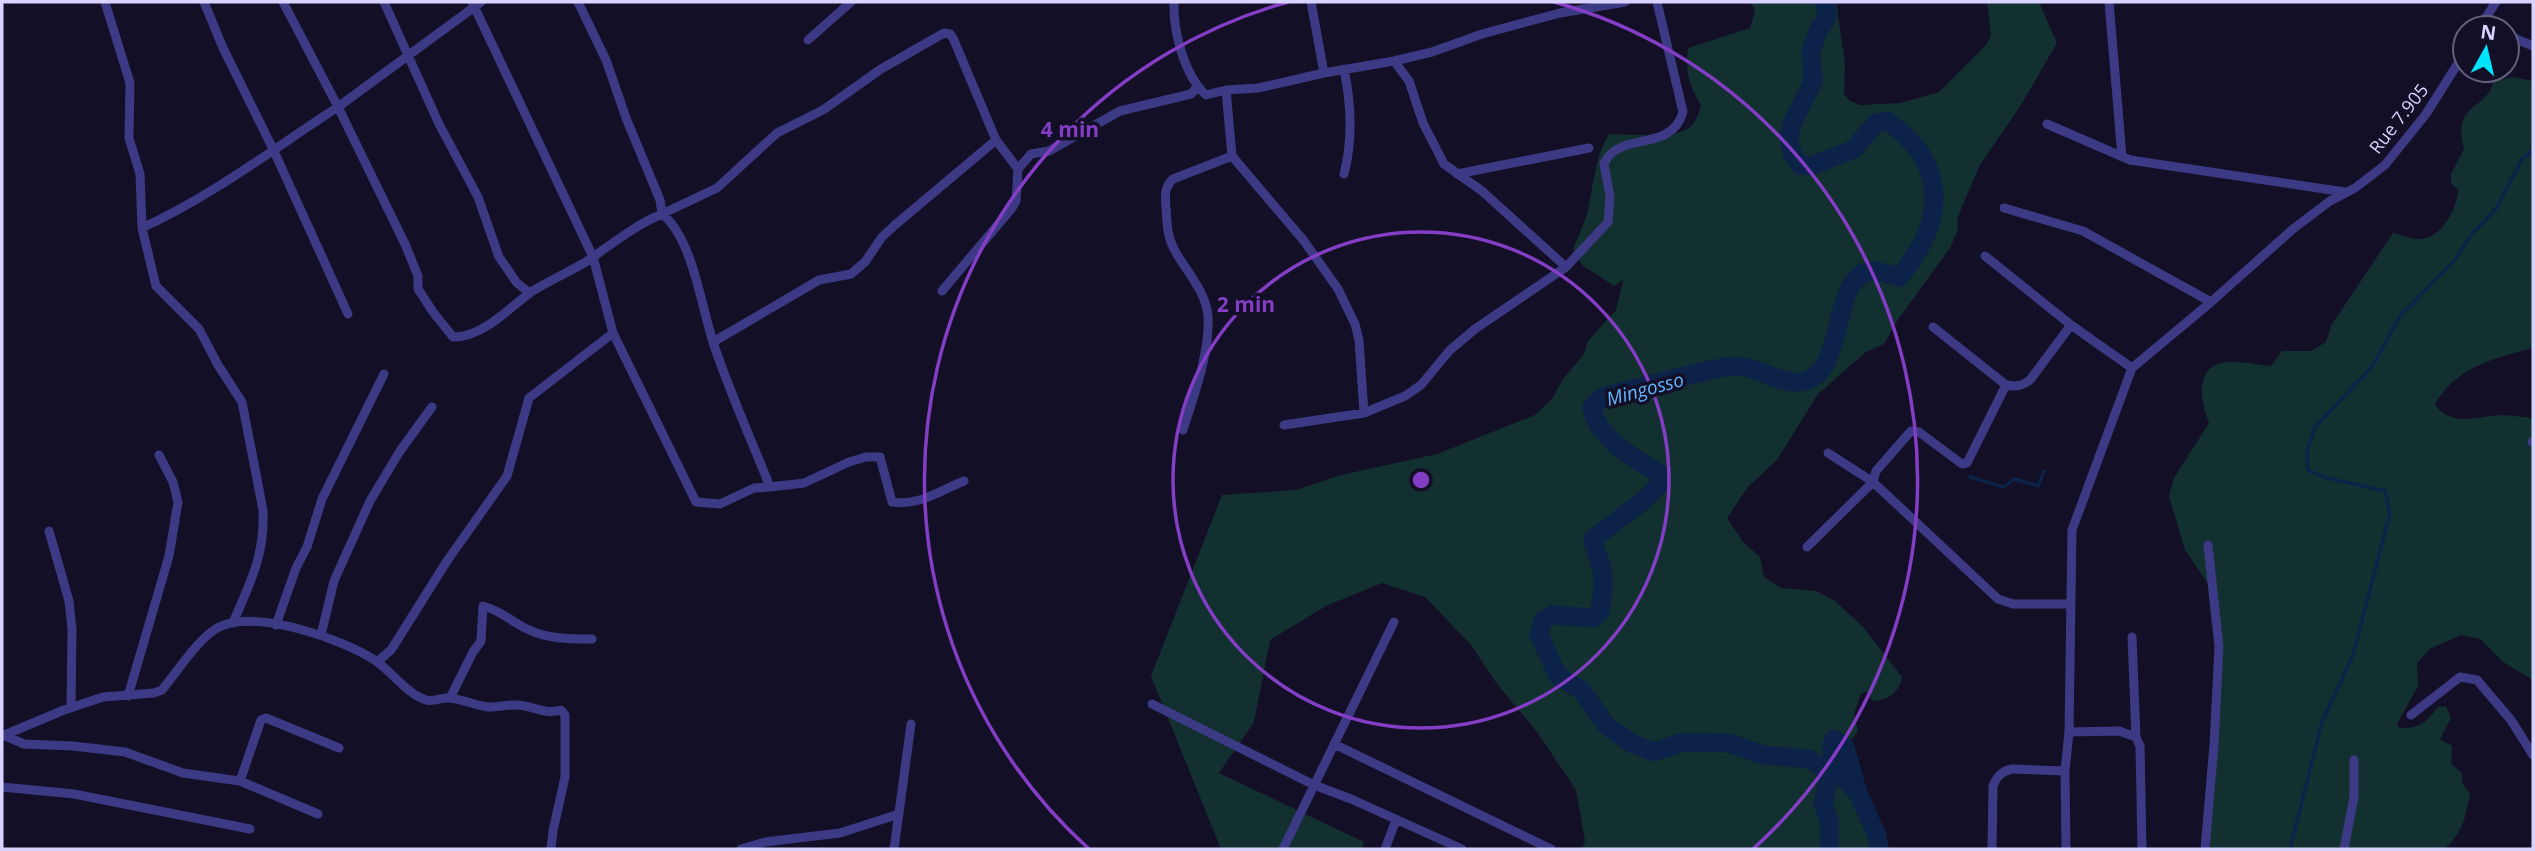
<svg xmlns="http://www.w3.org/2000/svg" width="2535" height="851" font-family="'Open Sans',sans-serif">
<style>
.green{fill:#12302f}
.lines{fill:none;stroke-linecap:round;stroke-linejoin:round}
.stream{stroke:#0c2248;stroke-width:3.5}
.river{stroke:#0c2248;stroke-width:19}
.street{stroke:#3d3a85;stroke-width:9}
.ring{fill:none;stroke:#843dc5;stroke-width:3.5}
.labels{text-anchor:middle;stroke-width:7;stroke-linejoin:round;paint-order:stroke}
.street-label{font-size:18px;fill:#d9d4ff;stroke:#130f26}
.water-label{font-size:19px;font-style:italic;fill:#62b6ff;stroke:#130f26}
.centre{fill:#843dc5;stroke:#130f26;stroke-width:3.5}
.ring-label{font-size:21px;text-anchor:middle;font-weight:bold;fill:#843dc5;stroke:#130f26;stroke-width:7;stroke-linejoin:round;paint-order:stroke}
</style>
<rect width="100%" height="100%" fill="#130f26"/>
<path class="green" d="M1750,2H1836L1845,63L1844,94L1850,101L1860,105L1900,103L1939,92L1986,45L1991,36L1987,2H2039L2057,43L2021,105L1980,165L1966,197L1957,220L1958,230L1950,248L1897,321L1884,344L1866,352L1818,394L1777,460L1747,488L1727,518L1743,542L1760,557L1764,577L1781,588L1816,591L1835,601L1863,627L1902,677C1899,693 1888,700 1873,701L1867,692L1861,693L1854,714L1858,731L1850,742L1857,772L1884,843L1883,849H1582L1585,841L1576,790L1537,732L1497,684L1471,645L1425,597L1382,583L1326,606L1270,640L1254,722L1219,773L1364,842L1362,849H1221L1151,676L1222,495L1296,490L1341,475L1437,454L1535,415L1552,399L1563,379L1584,354L1588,341L1616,310L1623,280L1614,286L1582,265L1573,249C1578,237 1584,225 1587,213C1594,186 1594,158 1609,134C1628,134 1671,139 1687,129C1695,125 1699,113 1701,106C1689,84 1685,74 1688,48L1750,28L1755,10Z
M2513,77L2533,81V348C2495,358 2456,367 2435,404C2450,429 2481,415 2504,415C2514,416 2524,417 2533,418V680L2503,662L2480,639L2461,635L2430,649L2417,663L2418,686L2397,724L2400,728C2420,729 2426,722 2438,707L2446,706L2451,718L2440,739L2452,746L2451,764L2462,773V783L2470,794C2466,816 2462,835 2444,849H2206L2221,648L2213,591L2185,550L2169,496L2174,478L2209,423C2200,402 2194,364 2227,362C2241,361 2257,365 2271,366L2282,351H2311L2326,342L2332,324L2393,233C2400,234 2412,240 2420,239C2442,238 2457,209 2458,190L2451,183V174L2464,149C2452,101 2486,112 2494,81Z"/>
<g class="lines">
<path class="stream" d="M1970,477L2004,487L2014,479L2038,486L2044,471
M2290,849L2322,722L2353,655L2390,513L2385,491L2323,477L2308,470L2307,451L2316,426L2372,367L2400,316L2454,261L2471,235L2496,209L2522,159L2533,150"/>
<path class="river" d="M1825,2L1827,17L1818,31L1811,51L1813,82L1792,123L1789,138L1792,153L1800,165L1811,166L1854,149L1876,123L1887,121C1950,164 1945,223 1899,277C1891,275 1881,271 1873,271C1834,271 1844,358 1814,377C1789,393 1763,367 1737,366C1722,366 1705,372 1690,375C1660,382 1631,389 1602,397L1592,407C1597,438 1634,459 1659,473V485L1643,501L1593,539C1593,549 1599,556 1601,566C1605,581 1602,597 1600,612L1593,618L1552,615L1543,620L1539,635L1558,676L1581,690L1607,726L1631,743L1654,752L1683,742L1729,743L1763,755L1809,759L1820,766L1826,774L1828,782L1823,802L1829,821V849
M1858,793C1845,780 1825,759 1834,739L1845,747L1858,793L1877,836L1879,849"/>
<path class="street" d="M105,2L130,83L129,138L140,174L142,228L156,286L199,329L218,365L242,402L263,510C265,556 250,582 233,623
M204,2L223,48L273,149L348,314
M283,2L338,107L481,2
M384,2L439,124L478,197L499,257L517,283L530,293
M578,2L606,60L626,118L660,200L662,214L717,188L777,133L823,110L881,69L944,33L950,34L953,38L996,140L1018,169L1031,154L1049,151L1120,111L1191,94L1197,87
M1174,2C1173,31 1184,75 1206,95L1226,90L1258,88L1324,73L1394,61L1432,52L1482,34L1560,13L1625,2
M1311,2L1324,73
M2109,2L2122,157
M2487,16L2502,28
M2479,28L2496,2
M2507,32L2516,39L2533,46
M808,40L851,2
M1394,61L1409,81L1423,123L1444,164L1482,191L1566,267
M1226,90L1232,156L1304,241L1338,289L1355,324L1359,340L1364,413
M2047,124L2130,160L2345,192
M1344,174C1353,140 1351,103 1344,69
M1457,174L1589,148
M2004,208L2083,231L2211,302
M142,228C212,196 273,149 338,107L405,244L418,276V289L433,312L453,337C482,338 509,308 531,292C548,281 567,273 584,263C610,246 633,226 662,214C692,237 701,305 713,342C729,391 751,439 770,487L754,488L720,504L696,502L613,333L593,257L472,2
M1985,256L2071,325L2132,368
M942,291L1012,208L1016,201L1018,169
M1933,327L2006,385C2016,387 2022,386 2030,380L2071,325
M713,342L819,280L851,274L865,262L882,237L895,225L996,140
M1284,425L1364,413L1405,396L1421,385L1450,350L1475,329L1566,267L1608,222L1610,196L1604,164C1618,130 1671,154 1683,112L1657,2
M1183,430C1194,395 1210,353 1208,316C1206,291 1185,270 1174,249C1167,236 1167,222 1166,208C1165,195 1164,188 1173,179L1232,156
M2532,442H2533
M1828,453L1873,482L1998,599L2013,604H2070
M770,487L804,483L849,462L866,457H880L892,502C920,506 939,491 964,481
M49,531L69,601L72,629L71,708
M1807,547L1873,482L1876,471L1911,431L1919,432L1962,464L1967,463L2006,385
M276,625L296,568L307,547L322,499L384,374
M321,635L334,581L370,501L400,451L432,407
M2132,637L2136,737
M377,662L391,650L447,561L507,476L529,398L613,333
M128,696L169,556L178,502L173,482L159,455
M450,698L473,652L481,641L483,606C502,611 510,621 527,629C547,639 569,639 592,639
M1152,704L1314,785L1351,799L1462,849
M2411,715L2460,677L2477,680L2511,720L2533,755
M2069,732L2119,731L2136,737L2140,746L2142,849
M3,735L24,744L73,746L125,752L183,773L240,781L318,814
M2,736L64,710L103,697L154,693L162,690C177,672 199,637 219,627C257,609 343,639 376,661C392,672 407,694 426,700C432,702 441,698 447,698C461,698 475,706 489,707C497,707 506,705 515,705C534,705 541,715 561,710L565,715V777L553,831L551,849
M1334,744L1551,849
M240,781L261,720L266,718L339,748
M2,787L74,794L250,829
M741,849L765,842L840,833L899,814
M894,849L911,724
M1283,849L1394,622
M1385,849L1396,820
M1992,849L1993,786C1997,776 2002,771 2012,769L2065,771
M2066,849L2065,771L2069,732L2072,530L2132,368L2211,302L2293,229L2330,201L2355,188L2385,165L2426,114L2465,52
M2205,849L2214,745L2219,647L2208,545
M2344,849L2354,797V760"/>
</g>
<g class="ring">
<circle cx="1421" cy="480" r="248"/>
<path d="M1089 849A496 496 0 0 1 1288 2M1554 2A496 496 0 0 1 1753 849"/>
</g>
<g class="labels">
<g class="street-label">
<text transform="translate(2399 119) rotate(-52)" y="6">Rue 7.905</text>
</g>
<g class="water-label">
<text transform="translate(1645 389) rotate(-15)" y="7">Mingosso</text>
</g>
</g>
<circle cx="1421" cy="480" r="10" class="centre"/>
<g class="ring-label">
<text x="1070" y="137">4 min</text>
<text x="1246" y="312">2 min</text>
</g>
<rect width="2535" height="851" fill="none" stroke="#d9d4ff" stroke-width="7"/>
<g transform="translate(2486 49) rotate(8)"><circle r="33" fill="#130f26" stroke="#625e7d" stroke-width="2"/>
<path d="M0-5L12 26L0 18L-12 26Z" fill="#00e5ff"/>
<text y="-10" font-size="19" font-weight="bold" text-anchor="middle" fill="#d9d4ff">N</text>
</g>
</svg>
